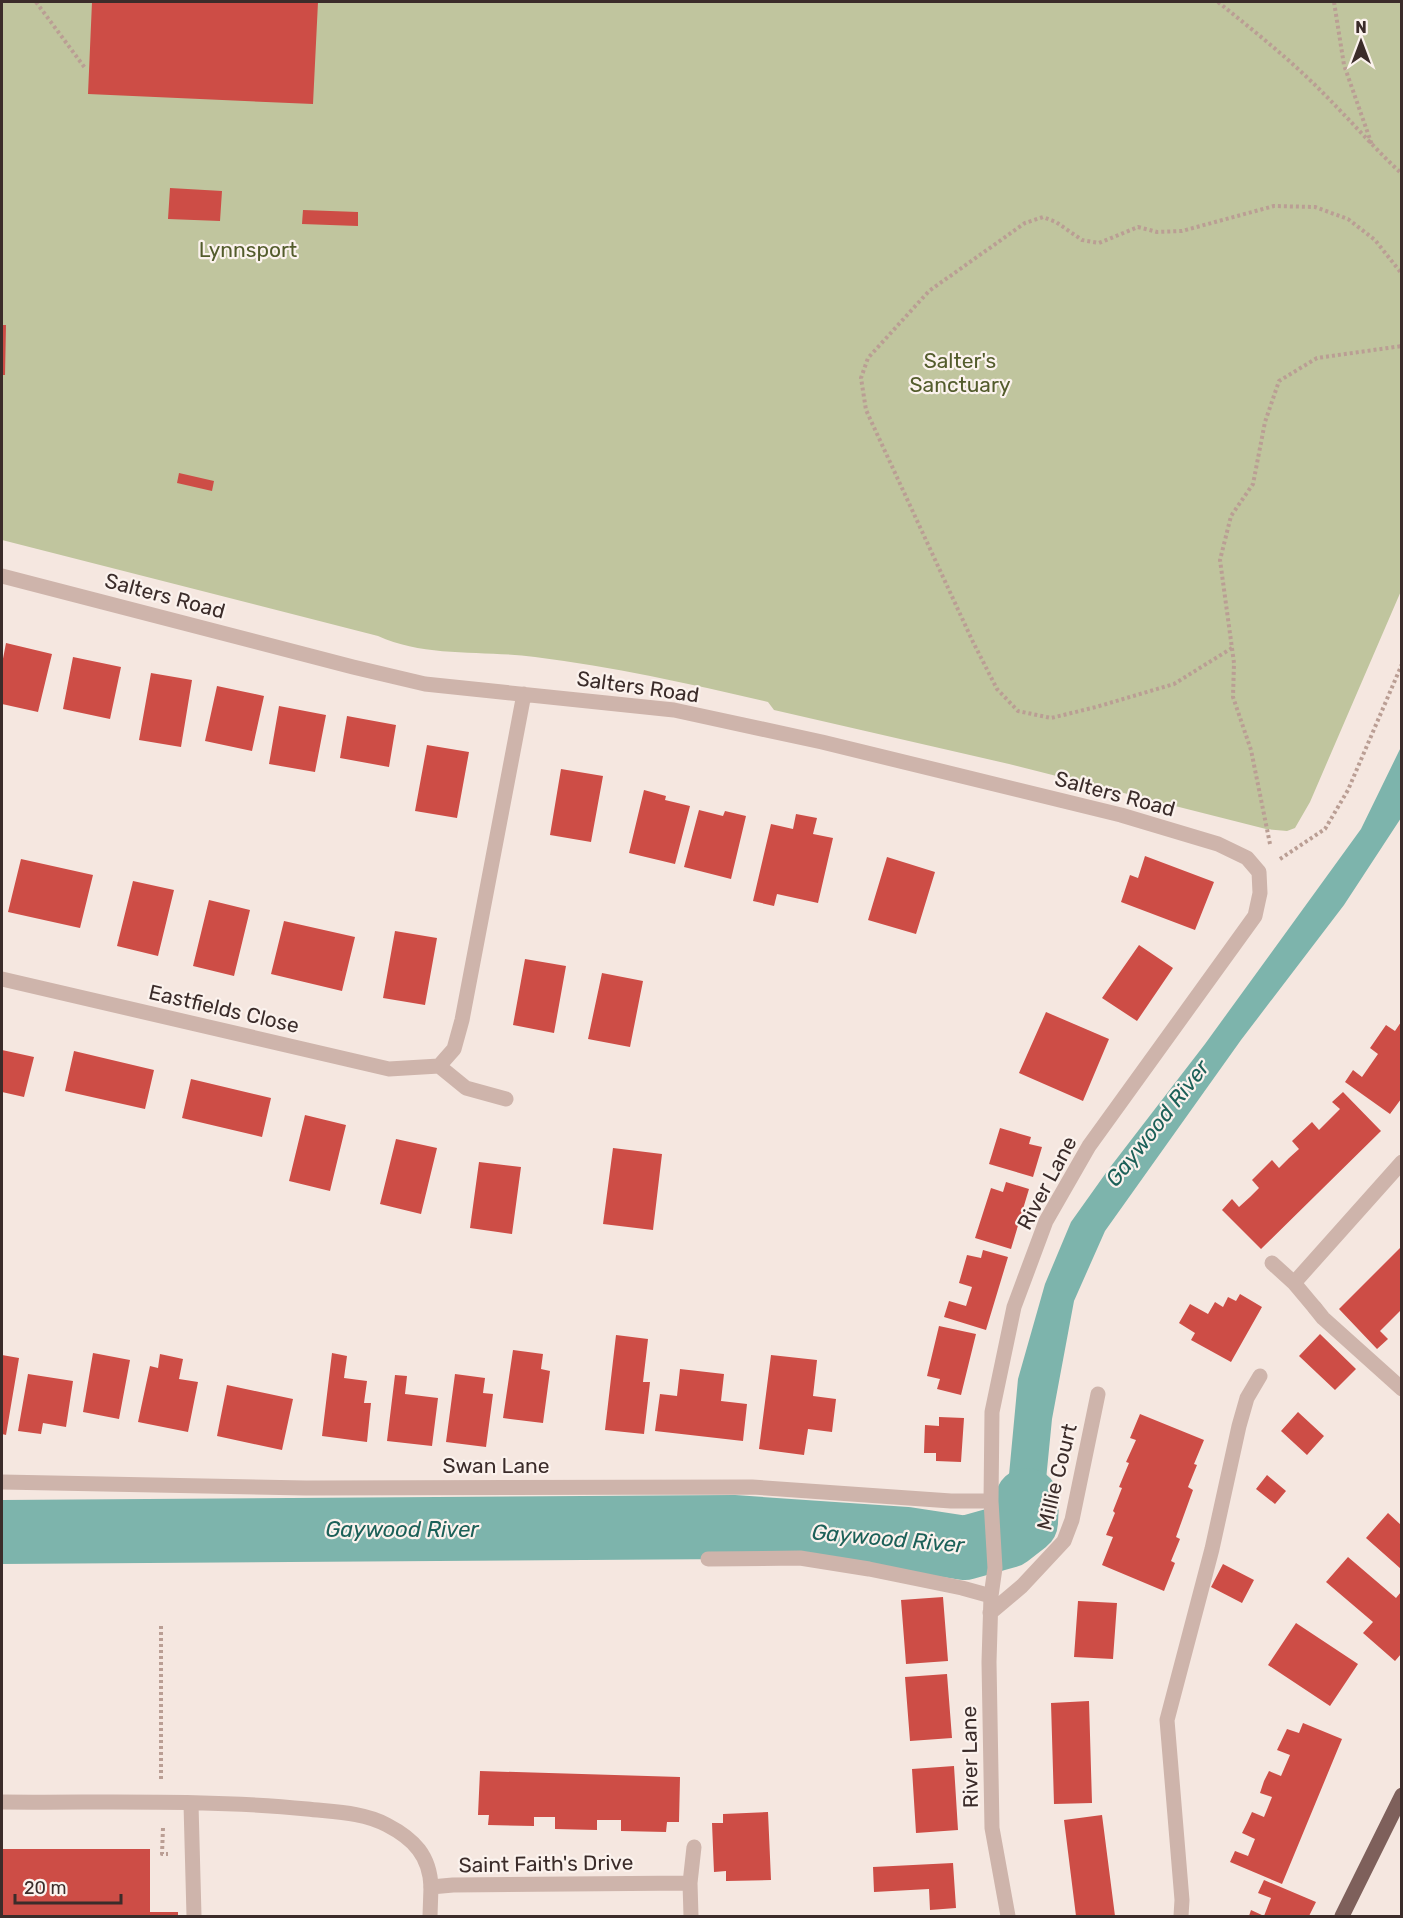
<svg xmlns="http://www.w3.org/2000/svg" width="1403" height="1918" font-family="Rubik,sans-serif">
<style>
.green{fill:#c0c59e}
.water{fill:#7db4ac}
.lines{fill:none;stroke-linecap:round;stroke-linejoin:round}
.river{stroke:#7db4ac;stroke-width:64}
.building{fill:#cd4d46}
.path{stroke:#ba9e94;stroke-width:4;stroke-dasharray:3 3;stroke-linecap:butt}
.lane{stroke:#ceb4ab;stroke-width:15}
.street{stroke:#ceb4ab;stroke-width:15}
.primary{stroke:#7e605b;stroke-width:15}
.labels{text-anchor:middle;stroke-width:4.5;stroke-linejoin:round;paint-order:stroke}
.park-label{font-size:21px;fill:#535c2c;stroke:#fbf2ed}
.street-label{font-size:21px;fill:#3b2c2a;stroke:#fbf2ed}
.water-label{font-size:22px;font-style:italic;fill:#1c6058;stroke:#fbf2ed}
</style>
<rect width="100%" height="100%" fill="#f5e7e0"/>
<path class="green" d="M2,2H1401V591L1310,802L1295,828L1287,831L1266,829L1009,764L774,710L768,702C691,684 614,667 535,657C484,650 426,658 378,636L2,540Z"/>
<path class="water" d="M1401,747V818L1344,905L1241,1040L1105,1231L1074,1301L1052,1419L1045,1490V1529L1017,1546L965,1548L1001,1521L1009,1475L1018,1379L1045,1284L1071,1222L1108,1170L1205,1044L1361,829Z"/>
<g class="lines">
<path class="river" d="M2,1532L733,1527L906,1539L965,1548L1008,1536L1026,1522L1027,1500"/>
</g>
<path class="building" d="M92,2H318L313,104L88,94Z
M170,188L222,191L220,221L168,219Z
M303,210L358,212V226L302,224Z
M2,325H6L5,375H2Z
M179,473L214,481L212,491L177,483Z
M6,643L52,654L38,712L2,704V664Z
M73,657L121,667L110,719L63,709Z
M151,673L192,680L181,747L139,740Z
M217,686L264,696L252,751L205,741Z
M279,706L326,715L315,772L269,764Z
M347,716L396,725L389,767L340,758Z
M427,745L469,752L457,818L415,811Z
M561,769L603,776L591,842L550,835Z
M644,790L666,796L665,800L690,806L675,864L629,853Z
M699,810L723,816L725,811L746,816L731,879L684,867Z
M796,814L817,818L813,834L833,838L818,903L777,894L774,906L753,901L771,824L793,829Z
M1145,856L1214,882L1195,930L1121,902L1130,875L1138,878Z
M887,857L935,872L916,934L868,920Z
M21,859L93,875L80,928L8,912Z
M133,881L174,890L158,956L117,946Z
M209,900L250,910L234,976L193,966Z
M284,921L355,937L342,991L271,974Z
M395,931L437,938L425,1005L383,998Z
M1139,945L1173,968L1137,1021L1102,998Z
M525,959L566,966L554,1033L513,1025Z
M602,973L643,981L630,1047L588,1039Z
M1046,1012L1109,1039L1083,1101L1019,1073Z
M1401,1022V1099L1390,1114L1345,1082L1353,1070L1362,1077L1378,1054L1370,1048L1386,1025L1395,1031Z
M2,1050L34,1057L24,1097L2,1092Z
M74,1051L154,1070L145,1109L65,1091Z
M191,1079L271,1098L262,1137L182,1118Z
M1343,1092L1381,1131L1261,1249L1222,1210L1232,1199L1239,1207L1250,1197L1259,1188L1252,1180L1272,1160L1279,1168L1289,1158L1299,1149L1292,1141L1312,1122L1319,1130L1340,1109L1332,1102Z
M305,1115L346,1125L330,1191L289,1181Z
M1000,1128L1031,1137L1029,1144L1042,1147L1033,1177L989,1164Z
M396,1139L437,1148L421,1214L380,1204Z
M613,1148L662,1154L653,1230L603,1224Z
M479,1162L521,1167L512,1234L470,1228Z
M1006,1182L1029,1189L1011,1249L975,1238L991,1188L1003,1192Z
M1401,1247V1313L1400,1311L1380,1331L1388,1339L1377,1349L1339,1309Z
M983,1250L1008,1257L986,1330L944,1317L949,1301L966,1306L972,1287L959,1283L967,1255L981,1258Z
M1240,1294L1262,1307L1231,1362L1191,1340L1195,1333L1179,1323L1190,1304L1208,1314L1215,1302L1223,1307L1228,1297L1236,1301Z
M939,1326L976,1334L961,1395L937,1389L940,1379L927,1376Z
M1320,1334L1356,1369L1335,1390L1299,1356Z
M616,1335L648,1339L643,1382H650L644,1434L605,1430Z
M513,1350L543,1354L541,1369L550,1371L543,1423L503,1418Z
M93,1353L130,1360L119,1419L83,1412Z
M332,1353L347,1356L344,1378L367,1381L364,1403H371L367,1442L322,1436Z
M160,1354L183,1359L179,1379L198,1382L188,1432L138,1422L150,1366L158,1368Z
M2,1355L19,1358L6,1435L2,1434Z
M771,1355L817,1360L813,1396L836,1399L832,1432L808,1429L804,1455L759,1449Z
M680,1369L724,1374L721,1401L747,1404L743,1441L655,1431L660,1394L677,1396Z
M28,1374L73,1381L66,1427L43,1423L41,1434L18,1431Z
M455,1374L485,1378L483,1393L493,1394L486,1447L446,1442Z
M395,1375L407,1376L405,1394L438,1398L432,1446L387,1441Z
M227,1385L293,1399L282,1450L217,1436Z
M1298,1412L1324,1436L1307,1455L1281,1431Z
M1140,1414L1204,1440L1194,1464L1197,1465L1188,1487L1193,1490L1176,1537L1180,1539L1171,1561L1175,1563L1164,1591L1102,1565L1113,1537L1106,1535L1115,1513L1113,1511L1122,1488L1119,1487L1129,1463L1126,1462L1136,1440L1130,1438Z
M939,1417L964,1418L961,1462L936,1461V1453H924L925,1425L939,1426Z
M1267,1475L1286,1491L1275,1504L1256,1489Z
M1388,1513L1401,1525V1569L1366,1538Z
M1348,1557L1396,1598L1401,1592V1654L1395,1661L1363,1633L1373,1622L1326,1582Z
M1223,1564L1254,1580L1242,1603L1211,1587Z
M943,1597L948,1661L906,1664L901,1600Z
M1078,1601L1117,1603L1113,1659L1074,1657Z
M1296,1623L1358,1664L1330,1706L1268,1665Z
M947,1674L952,1738L910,1741L905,1677Z
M1089,1701L1092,1803L1054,1804L1051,1703Z
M1303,1723L1342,1739L1282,1884L1230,1862L1235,1851L1248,1856L1255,1839L1242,1833L1247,1823L1252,1812L1264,1817L1272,1797L1260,1793L1264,1781L1269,1771L1281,1776L1290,1755L1277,1750L1287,1729L1299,1733Z
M954,1766L958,1830L916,1833L912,1769Z
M480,1771L680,1777L679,1822H667L666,1832L621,1831V1820H597V1830L555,1829V1817H534V1826L488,1825L489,1815H478Z
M768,1812L771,1880L726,1881V1871L714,1872L712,1823H723V1814Z
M1102,1815L1115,1916H1076L1064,1820Z
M2,1849H150V1912H178V1916H2Z
M953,1863L956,1908L930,1910L929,1889L874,1892L873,1867Z
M1264,1880L1316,1902L1309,1916H1249L1251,1910L1264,1916L1271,1898L1258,1893Z"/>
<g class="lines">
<path class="path" d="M36,2L85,68
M1218,2C1254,31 1292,61 1325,95C1351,121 1375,149 1402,174
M1334,2L1344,65L1372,145
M1232,648L1174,684L1096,707L1051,718L1018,711L997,689L973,642L866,410L861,378L868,358L929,291L1025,223L1043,217L1056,222L1082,240L1099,243L1138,227L1157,232L1182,231L1274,206L1315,207L1348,219L1375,240L1402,274
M1270,844L1251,750L1233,697L1234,663L1220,560L1231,516L1253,484L1265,422L1279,381L1317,358L1402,346
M1280,859L1325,829L1348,790L1402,664
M161,1626V1779
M163,1828L162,1854H168"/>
<path class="lane" d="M1315,1308L1323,1318L1402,1389
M2,1802C103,1803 206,1799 307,1809C333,1812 363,1812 387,1825C414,1839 430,1856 431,1887
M191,1804L194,1916
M1181,1916L1182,1900L1167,1720L1212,1549L1239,1426L1247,1398L1260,1376"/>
<path class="street" d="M2,576L353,667L425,684L674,710L822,742L1121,815L1218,844L1247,858L1259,872L1260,893L1255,916L1089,1146L1046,1221L1014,1307L992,1412L991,1501L995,1568L991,1596L989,1662L992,1828L1008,1916
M2,979L389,1069L439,1066L454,1049L462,1020L524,694
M439,1066L466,1088L506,1099
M1272,1263L1294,1283L1315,1308
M1294,1283L1402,1162
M2,1482L306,1488L752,1487L951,1501H991
M708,1559L800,1558L869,1569L962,1588L991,1596
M990,1613L1022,1586L1064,1541L1072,1520L1098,1394
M430,1916L431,1887L453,1885L690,1883
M691,1916L690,1883L694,1847"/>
<path class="primary" d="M1342,1916L1402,1795"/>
</g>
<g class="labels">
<g class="park-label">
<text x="248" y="257">Lynnsport</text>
<text x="960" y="368">Salter's<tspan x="960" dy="24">Sanctuary</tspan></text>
</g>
<g class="street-label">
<text transform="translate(165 596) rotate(15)" y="7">Salters Road</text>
<text transform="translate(638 687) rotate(8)" y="7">Salters Road</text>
<text transform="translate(1115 794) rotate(15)" y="7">Salters Road</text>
<text transform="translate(224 1009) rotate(13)" y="7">Eastfields Close</text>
<text transform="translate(1047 1183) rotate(-62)" y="7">River Lane</text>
<text x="496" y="1473">Swan Lane</text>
<text transform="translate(1057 1477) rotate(-76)" y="7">Millie Court</text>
<text transform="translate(970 1757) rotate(-91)" y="7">River Lane</text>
<text transform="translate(546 1864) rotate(-1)" y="7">Saint Faith's Drive</text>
</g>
<g class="water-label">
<text transform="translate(1157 1123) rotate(-52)" y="8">Gaywood River</text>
<text x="402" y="1537">Gaywood River</text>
<text transform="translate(888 1538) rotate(5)" y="8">Gaywood River</text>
</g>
</g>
<rect width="1403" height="1918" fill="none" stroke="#3b2c2a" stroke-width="6"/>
<g transform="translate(1361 42)" stroke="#fbf2ed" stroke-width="4.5" paint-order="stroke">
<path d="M0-4.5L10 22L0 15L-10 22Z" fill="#3b2c2a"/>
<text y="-9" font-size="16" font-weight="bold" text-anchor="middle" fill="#3b2c2a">N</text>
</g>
<path d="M15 1894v9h106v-9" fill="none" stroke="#3b2c2a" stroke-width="3"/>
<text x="24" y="1894" font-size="18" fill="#3b2c2a" stroke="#fbf2ed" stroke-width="4.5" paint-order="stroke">20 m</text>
</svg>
